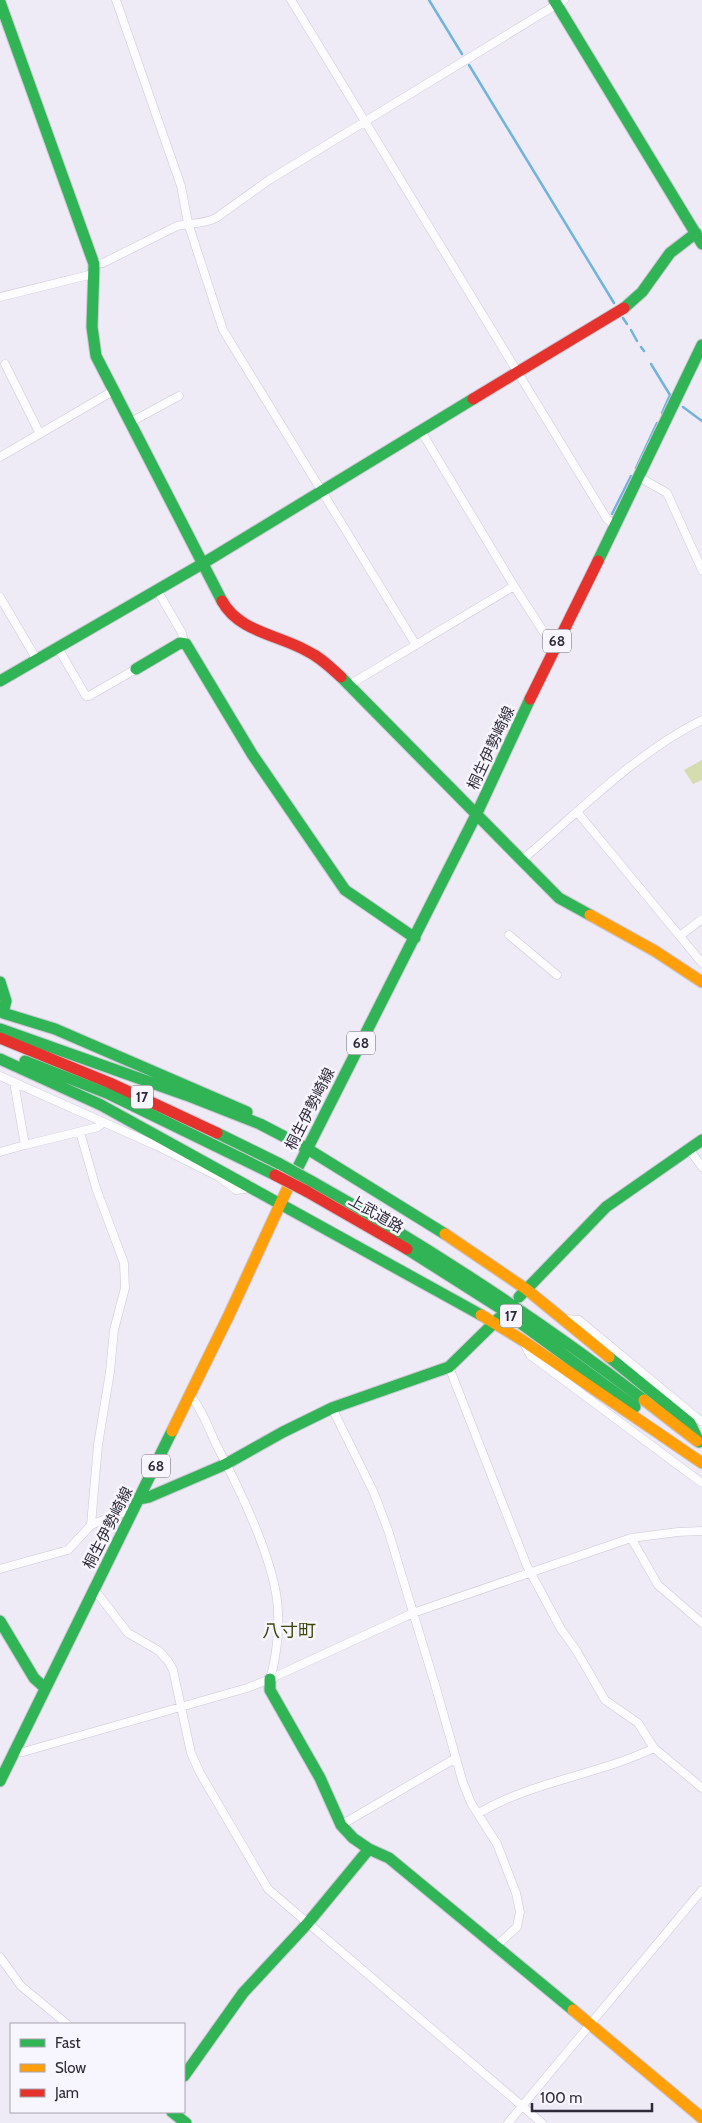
<svg xmlns="http://www.w3.org/2000/svg" width="702" height="2123" font-family="Cabin,'Noto Sans JP',sans-serif">
<style>
.green{fill:#d4dcb0}
.lines{fill:none;stroke-linecap:round;stroke-linejoin:round}
.stream{stroke:#70b3dc;stroke-width:2.5}
.street-casing{stroke:#cbc8d4;stroke-width:9}
.fast-casing{stroke:#cbc8d4;stroke-width:13}
.slow-casing{stroke:#cbc8d4;stroke-width:13}
.jam-casing{stroke:#cbc8d4;stroke-width:13}
.street{stroke:#fcfcfe;stroke-width:8}
.fast{stroke:#30b455;stroke-width:11}
.slow{stroke:#ff9f0a;stroke-width:11}
.jam{stroke:#e5322d;stroke-width:11}
.fast-bridge-casing{stroke:#cbc9d0;stroke-width:13;stroke-linecap:butt}
.jam-bridge-casing{stroke:#cbc9d0;stroke-width:13;stroke-linecap:butt}
.fast-bridge{stroke:#30b455;stroke-width:11}
.jam-bridge{stroke:#e5322d;stroke-width:11}
.labels{text-anchor:middle;stroke-width:5;stroke-linejoin:round;paint-order:stroke}
.shield{fill:#f7f5fd;stroke:#6a6773;stroke-width:1}
.shield-label{font-size:14px;font-weight:bold;fill:#2e2a38}
.street-label{font-size:15px;fill:#2e2a38;stroke:#f7f5fd}
.quarter-label{font-size:18px;fill:#3d460a;stroke:#f7f5fd}
</style>
<rect width="100%" height="100%" fill="#eeebf7"/>
<path class="green" d="M702,760V780L693,784L684,770Z"/>
<g class="lines">
<path class="stream" d="M429,0L462,54
M469,65L614,303
M623,318L627,324
M631,330L637,341
M641,347L644,351
M651,364L670,395L662,413
M683,407L702,421
M636,468L657,423
M612,514L631,476"/>
<g class="street-casing">
<path id="street" d="M116,0L181,186L188,223L223,330L416,645
M291,0L607,519L616,526
M94,264L103,263L177,226C191,223 204,224 216,218L269,180L564,0
M0,297L93,274
M5,364L40,434
M129,423L179,396
M421,431L514,586L554,648
M0,457L113,391
M639,477L667,493L702,570
M157,590L182,633L184,643
M0,597L37,660
M58,648L86,696H89L136,669
M349,685L514,586
M578,813L702,963
M522,860C579,812 635,753 702,720
M509,935L557,975
M680,936L702,919
M0,1076L157,1146L219,1177L236,1190L245,1189L250,1185
M80,1132L96,1188L124,1263L125,1288L114,1330L110,1372L98,1445L91,1525
M25,1145L98,1127L103,1123
M689,1149L702,1167
M0,1152L25,1145L14,1082
M566,1319L579,1320L702,1422
M525,1345L530,1355L702,1483
M449,1367L527,1566L561,1629L576,1650L605,1700L638,1723L654,1748L702,1788
M190,1396C201,1406 210,1432 217,1446C238,1486 266,1544 275,1588C281,1616 278,1652 270,1679
M332,1408L374,1493L388,1530L436,1688L463,1783L471,1803L497,1844L516,1893L520,1912L517,1927L495,1947
M631,1538L658,1585L702,1623
M0,1569L68,1550L91,1525L121,1513L126,1512L132,1515
M94,1589L128,1633L159,1651L168,1661L173,1670L191,1753L200,1773L268,1889L542,2123
M15,1751L23,1752L247,1688L270,1679L413,1613L631,1538L678,1532L702,1531
M479,1813C533,1781 598,1775 654,1748
M341,1825L456,1758
M0,1957L21,1986L67,2024
M508,2123L702,1890"/>
</g>
<g class="fast-casing">
<path id="fast" d="M554,0L702,244
M0,2L94,264L92,327L96,356L222,601
M624,308L642,292L670,253L696,233
M598,561L702,345
M136,669L180,643L186,644L252,754L345,890L415,938
M341,677L559,898L590,915
M0,681L202,564L473,399
M0,982L6,1001L3,1013L55,1029L247,1112
M0,1029L186,1095L260,1124L306,1148L445,1234
M0,1059L101,1105L481,1315
M25,1061L109,1094L275,1175
M217,1133L280,1164
M311,1181C427,1246 538,1319 644,1400
M290,1183L477,813L530,699
M407,1249L500,1308L635,1407
M519,1297L606,1207L702,1140
M609,1357L690,1423L699,1442
M139,1499L149,1497L226,1464L283,1432L332,1408L449,1367L499,1318
M0,1621L34,1678L45,1688
M270,1679V1690L320,1778L341,1825L353,1838L369,1849L389,1858L573,2010
M0,1781L172,1431
M184,2076L243,1993L307,1924L369,1849
M172,2112L186,2123"/>
</g>
<g class="slow-casing">
<path id="slow" d="M590,915L655,951L702,982
M445,1234L526,1289L609,1357
M481,1315L522,1340L702,1463
M644,1400L697,1441
M172,1431L229,1315L290,1183
M573,2010L702,2118"/>
</g>
<g class="jam-casing">
<path id="jam" d="M473,399L624,308
M222,601C239,632 279,635 307,651C320,657 330,667 341,677
M530,699L598,561
M0,1038L110,1083L217,1133
M306,1191L407,1249"/>
</g>
<use href="#street" class="street"/>
<use href="#fast" class="fast"/>
<use href="#slow" class="slow"/>
<use href="#jam" class="jam"/>
<g class="fast-bridge-casing">
<path id="fast-bridge" d="M280,1164L311,1181"/>
</g>
<g class="jam-bridge-casing">
<path id="jam-bridge" d="M275,1175L306,1191"/>
</g>
<use href="#fast-bridge" class="fast-bridge"/>
<use href="#jam-bridge" class="jam-bridge"/>
</g>
<g class="labels">
<g class="shield">
<rect x="543" y="629.5" width="28" height="23" rx="4"/>
<rect x="347" y="1031.5" width="28" height="23" rx="4"/>
<rect x="131" y="1085.5" width="22" height="23" rx="4"/>
<rect x="500" y="1304.5" width="22" height="23" rx="4"/>
<rect x="142" y="1454.5" width="28" height="23" rx="4"/>
</g>
<g class="shield-label">
<text x="557" y="646">68</text>
<text x="361" y="1048">68</text>
<text x="142" y="1102">17</text>
<text x="511" y="1321">17</text>
<text x="156" y="1471">68</text>
</g>
<g class="street-label">
<text transform="translate(491 748) rotate(-65)" y="5">桐生伊勢崎線</text>
<text transform="translate(310 1109) rotate(-63)" y="5">桐生伊勢崎線</text>
<text transform="translate(376 1214) rotate(30)" y="5">上武道路</text>
<text transform="translate(108 1528) rotate(-63)" y="5">桐生伊勢崎線</text>
</g>
<g class="quarter-label">
<text x="289" y="1637">八寸町</text>
</g>
</g>
<rect x="10" y="2023" width="175" height="90" fill="#f7f5fd" stroke="#a7a4ae"/>
<rect x="20" y="2039" width="25" height="8" fill="#30b455" stroke="#a7a4ae"/>
<text x="55" y="2048" font-size="15" fill="#2e2a38">Fast</text>
<rect x="20" y="2064" width="25" height="8" fill="#ff9f0a" stroke="#a7a4ae"/>
<text x="55" y="2073" font-size="15" fill="#2e2a38">Slow</text>
<rect x="20" y="2089" width="25" height="8" fill="#e5322d" stroke="#a7a4ae"/>
<text x="55" y="2098" font-size="15" fill="#2e2a38">Jam</text>
<path d="M532 2103v8h120v-8" fill="none" stroke="#2e2a38" stroke-width="2.5"/>
<text x="540" y="2103" font-size="15" fill="#2e2a38" stroke="#f7f5fd" stroke-width="4" paint-order="stroke">100 m</text>
</svg>
